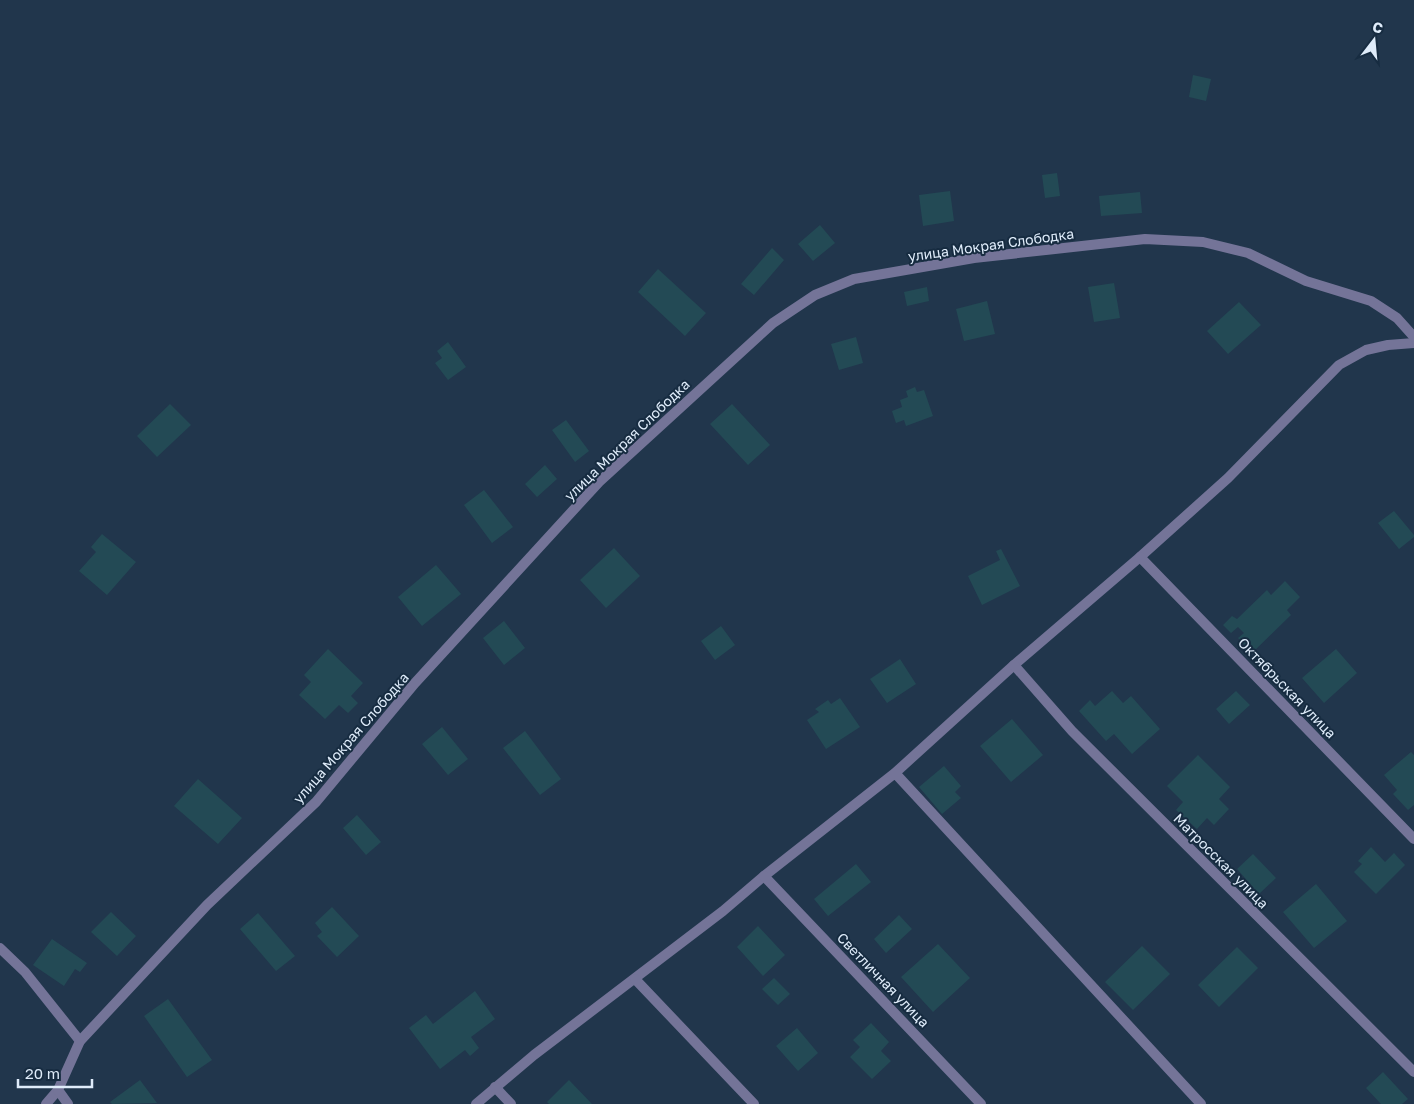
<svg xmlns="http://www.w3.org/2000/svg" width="1414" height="1104" font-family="'Golos Text',sans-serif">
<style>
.building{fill:#234a55}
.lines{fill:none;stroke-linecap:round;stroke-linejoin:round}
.lane{stroke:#747498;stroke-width:10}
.street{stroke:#747498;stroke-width:10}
.labels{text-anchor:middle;stroke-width:4;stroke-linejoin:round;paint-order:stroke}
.street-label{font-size:14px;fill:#dfecfa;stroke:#172c41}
</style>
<rect width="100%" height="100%" fill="#21364c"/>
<path class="building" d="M1193,75L1211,79L1206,101L1189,97Z
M1057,173L1060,196L1045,198L1042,175Z
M950,191L954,221L923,226L919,195Z
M1140,192L1142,213L1101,216L1099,196Z
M820,225L835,243L813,261L798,244Z
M772,248L784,260L754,295L741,284Z
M658,269L706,313L685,336L638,292Z
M1114,283L1120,318L1094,322L1088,287Z
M927,287L929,301L907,306L904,292Z
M987,301L995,334L964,341L956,309Z
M1239,302L1261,325L1228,354L1207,331Z
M856,337L863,363L839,370L831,344Z
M448,342L466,367L448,380L435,363L442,358L437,351Z
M915,387L917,392L924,390L933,416L906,426L904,420L896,423L892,411L902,407L900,400L908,397L906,391Z
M170,404L191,425L157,457L137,436Z
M732,404L770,445L748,465L710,424Z
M566,420L589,451L575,462L552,430Z
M545,465L557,479L537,497L525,484Z
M484,490L513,527L492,543L464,505Z
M1394,511L1414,535V537L1399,549L1378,523Z
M102,534L136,562L107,595L79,571L96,552L91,547Z
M614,548L640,576L606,608L580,580Z
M1001,549L1020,586L982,605L968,576L1000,560L996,551Z
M436,565L461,594L422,626L398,597Z
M1285,581L1300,597L1287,610L1291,615L1252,653L1238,638L1244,633L1238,627L1231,633L1223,625L1232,616L1237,619L1267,590L1271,595Z
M504,621L525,648L504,665L483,638Z
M721,626L735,645L715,660L701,641Z
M328,649L363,683L351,696L358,703L348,713L339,705L325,719L299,695L311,682L304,675Z
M1336,649L1357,673L1324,703L1302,678Z
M900,659L916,684L887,703L870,679Z
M1112,691L1123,703L1131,696L1160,729L1132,754L1114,734L1106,741L1079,711L1090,700L1095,706Z
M1236,691L1250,705L1229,724L1216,709Z
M840,698L860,727L826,749L807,720L819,712L815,709L828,700L831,704Z
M1012,719L1043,755L1011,782L980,746Z
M442,727L468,759L448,775L422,744Z
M525,731L561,779L540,795L503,748Z
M1411,752L1414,755V805L1408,810L1393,794L1397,790L1384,775Z
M1198,755L1230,787L1219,799L1229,809L1214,825L1207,818L1197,829L1176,810L1183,802L1167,786Z
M944,766L961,786L955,792L961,798L942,814L919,787Z
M198,779L242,818L218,844L174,806Z
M357,815L381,842L366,855L343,828Z
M1371,847L1385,862L1394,853L1405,865L1376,894L1354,872L1362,864L1358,861Z
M1253,854L1276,878L1259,894L1237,869Z
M856,864L871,882L828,916L814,899Z
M1316,884L1347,921L1314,948L1283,912Z
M332,907L359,936L337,957L317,936L322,932L315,923Z
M111,912L136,936L117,956L91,932Z
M258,913L295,956L276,971L240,929Z
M899,915L912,929L886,953L874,939Z
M758,926L785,955L763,976L737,947Z
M52,939L87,963L80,972L75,969L64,986L33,965Z
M938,944L970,978L933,1012L901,977Z
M1142,946L1170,974L1133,1010L1105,982Z
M1237,947L1258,968L1219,1007L1198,985Z
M774,978L790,994L778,1005L762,989Z
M475,991L495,1019L471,1037L479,1048L470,1056L465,1050L440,1069L409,1028L426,1015L433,1024Z
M168,999L212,1060L187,1077L144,1016Z
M871,1023L889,1042L881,1051L891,1061L872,1079L850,1057L860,1047L853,1040Z
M797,1028L818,1053L798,1071L776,1046Z
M1383,1072L1408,1099L1402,1104H1381L1366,1088Z
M140,1080L157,1103L112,1104L110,1102Z
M569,1080L592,1104H549L547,1102Z"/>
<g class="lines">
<path class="lane" d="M895,773L1201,1104
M0,948L25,972L80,1041
M46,1104L58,1090
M476,1104L534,1055L723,911L764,876L895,773L1014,665L1140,557L1228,478L1339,365L1366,350L1388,345L1414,343"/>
<path class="street" d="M1140,557L1414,839
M1014,665L1072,731L1414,1072
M764,876L981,1104
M635,979L754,1104
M495,1087L511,1104
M68,1104L58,1090L80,1041L207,905L316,802L415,683L599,482L773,323L815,295L854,279L974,258L1145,239L1203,242L1248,253L1306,281L1371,301L1397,318L1414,337"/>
</g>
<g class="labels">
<g class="street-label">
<text transform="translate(991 245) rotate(-8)" y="5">улица Мокрая Слободка</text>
<text transform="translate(627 440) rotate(-44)" y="5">улица Мокрая Слободка</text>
<text transform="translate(1287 688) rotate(46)" y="5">Октябрьская улица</text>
<text transform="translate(351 738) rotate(-49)" y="5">улица Мокрая Слободка</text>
<text transform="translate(1221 861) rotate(45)" y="5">Матросская улица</text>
<text transform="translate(883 980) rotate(46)" y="5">Светличная улица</text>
</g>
</g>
<g transform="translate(1374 40) rotate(16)" stroke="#172c41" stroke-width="4" paint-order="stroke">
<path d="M0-4L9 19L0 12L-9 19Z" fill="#dfecfa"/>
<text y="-8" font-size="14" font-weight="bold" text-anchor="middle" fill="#dfecfa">С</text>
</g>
<path d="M18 1079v8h74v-8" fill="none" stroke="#dfecfa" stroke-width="2.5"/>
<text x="25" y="1079" font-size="15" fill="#dfecfa" stroke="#172c41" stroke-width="4" paint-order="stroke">20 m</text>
</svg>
